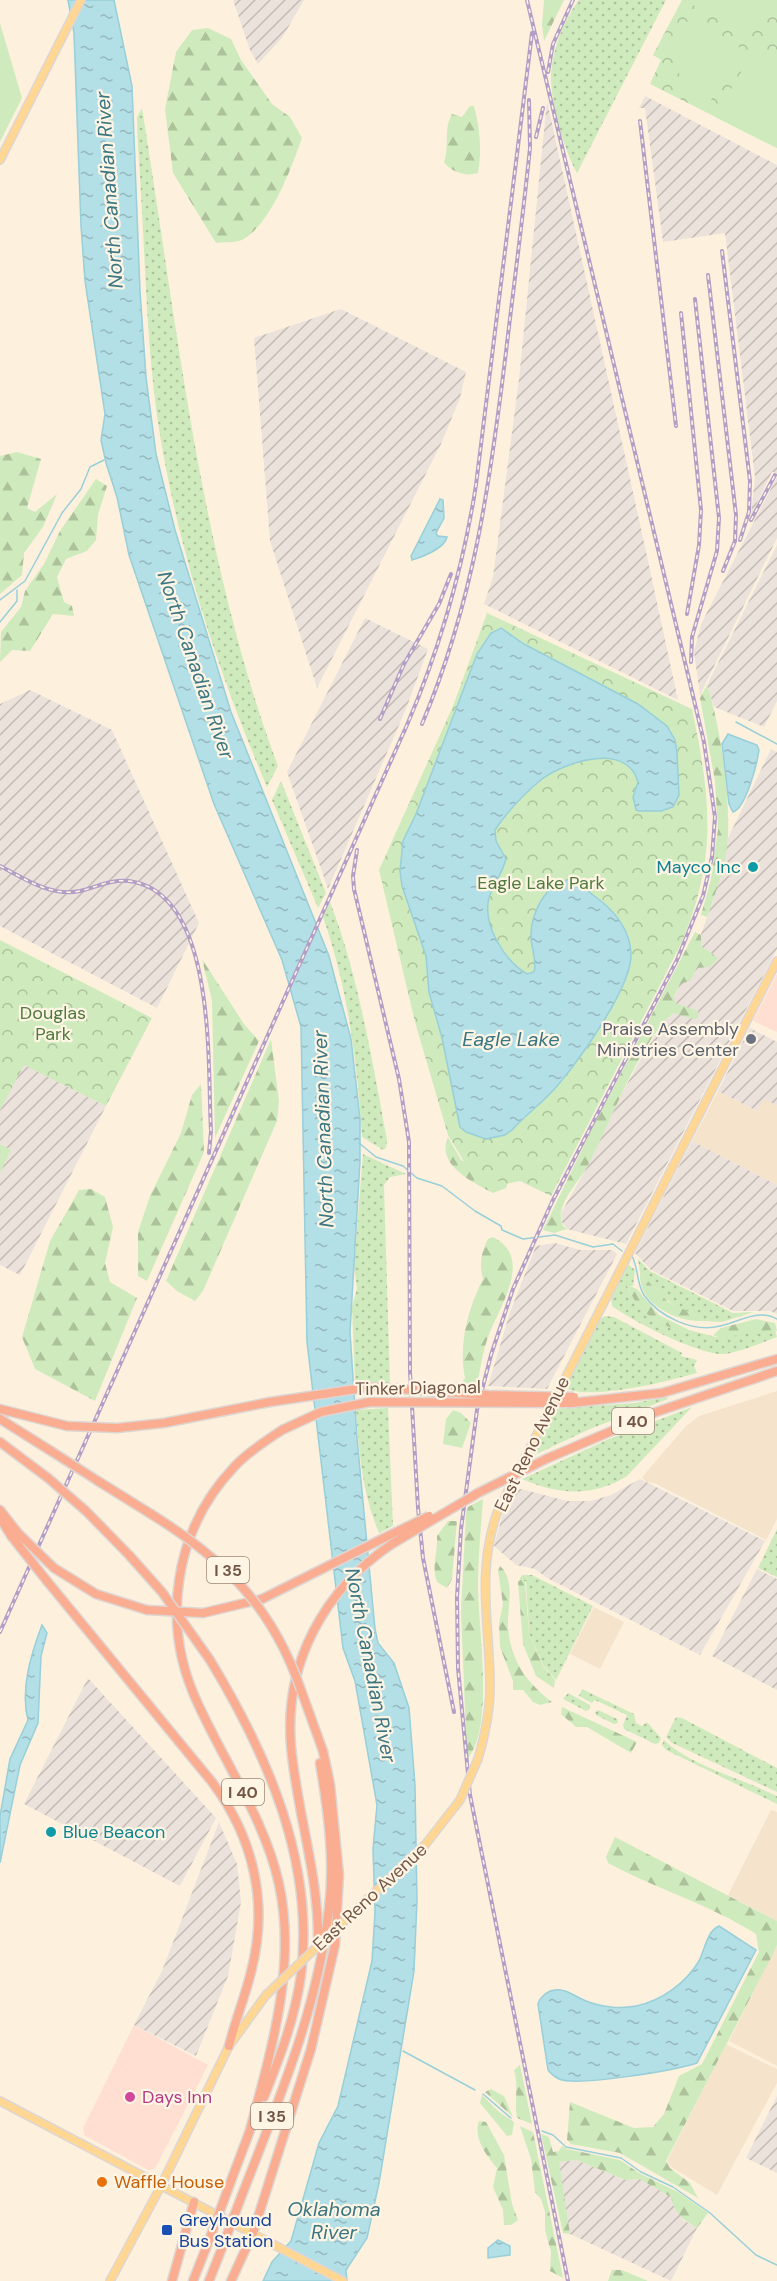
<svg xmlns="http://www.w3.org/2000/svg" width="777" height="2281" font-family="'DM Sans',sans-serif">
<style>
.residential{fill:#f5e3cc}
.commercial{fill:#fedfd1}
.industrial{fill:url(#industrial-furrows)}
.grass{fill:url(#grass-dots)}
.forest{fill:url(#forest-firs)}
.park{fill:url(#park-crowns)}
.pitch{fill:#cfebbd}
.water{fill:url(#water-ripples);stroke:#98cfd9;stroke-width:1.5}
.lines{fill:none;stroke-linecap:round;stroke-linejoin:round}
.stream{stroke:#98cfd9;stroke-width:1.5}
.major-casing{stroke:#ded6d3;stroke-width:10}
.highway-casing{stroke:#ded6d3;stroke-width:11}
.major{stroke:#ffd793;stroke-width:7}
.highway{stroke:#fbad91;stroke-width:8}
.rail-casing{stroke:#b39ec6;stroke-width:4}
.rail{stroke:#fff5e5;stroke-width:1.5;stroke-dasharray:4.5;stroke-linecap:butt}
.major-bridge-casing{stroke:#ded6d3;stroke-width:10;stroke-linecap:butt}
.highway-bridge-casing{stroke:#ded6d3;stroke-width:11;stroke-linecap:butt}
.major-bridge{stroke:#ffd793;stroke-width:7}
.highway-bridge{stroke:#fbad91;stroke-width:8}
.culture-dot{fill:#0f9aa8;stroke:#fff5e5;stroke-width:2}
.worship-dot{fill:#6b7280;stroke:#fff5e5;stroke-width:2}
.hotel-dot{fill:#d1479c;stroke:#fff5e5;stroke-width:2}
.food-dot{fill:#e8710a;stroke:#fff5e5;stroke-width:2}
.transit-dot{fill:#1a4fb4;stroke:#fff5e5;stroke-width:2}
.labels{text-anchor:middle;stroke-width:4.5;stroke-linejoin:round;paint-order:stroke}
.shield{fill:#fff5e5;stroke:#9e8676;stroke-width:1.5}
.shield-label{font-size:16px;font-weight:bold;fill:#745646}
.culture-label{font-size:18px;fill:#0d838f;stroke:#fff5e5;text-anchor:end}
.park-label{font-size:18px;fill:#4f7a3d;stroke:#fff5e5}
.worship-label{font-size:18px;fill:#5b616d;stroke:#fff5e5;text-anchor:end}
.street-label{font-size:18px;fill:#745646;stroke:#fff5e5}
.hotel-label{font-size:18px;fill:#b23c85;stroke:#fff5e5;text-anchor:start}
.food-label{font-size:18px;fill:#c56008;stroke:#fff5e5;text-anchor:start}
.transit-label{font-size:18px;fill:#164399;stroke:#fff5e5;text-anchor:start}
.water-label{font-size:20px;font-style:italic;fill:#3b7682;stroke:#fff5e5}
</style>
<defs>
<pattern id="industrial-furrows" width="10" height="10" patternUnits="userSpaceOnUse" patternTransform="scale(1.5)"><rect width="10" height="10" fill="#ebe2db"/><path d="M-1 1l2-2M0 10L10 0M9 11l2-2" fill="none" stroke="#c3bab3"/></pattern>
<pattern id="grass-dots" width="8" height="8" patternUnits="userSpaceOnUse" patternTransform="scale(1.5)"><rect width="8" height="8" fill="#cfebbd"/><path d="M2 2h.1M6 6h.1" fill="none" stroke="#adc19b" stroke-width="1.8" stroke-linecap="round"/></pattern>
<pattern id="forest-firs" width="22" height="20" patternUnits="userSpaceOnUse" patternTransform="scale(1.5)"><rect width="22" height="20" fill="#cfebbd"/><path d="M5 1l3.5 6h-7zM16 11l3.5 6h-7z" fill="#adc19b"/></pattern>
<pattern id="park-crowns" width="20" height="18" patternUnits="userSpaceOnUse" patternTransform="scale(1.5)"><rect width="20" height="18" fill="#cfebbd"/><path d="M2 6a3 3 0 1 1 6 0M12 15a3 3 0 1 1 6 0" fill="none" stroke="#adc19b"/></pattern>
<pattern id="water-ripples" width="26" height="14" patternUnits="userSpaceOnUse" patternTransform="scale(1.5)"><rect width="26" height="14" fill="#b3dfe7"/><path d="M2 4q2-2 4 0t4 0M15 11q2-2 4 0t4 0" fill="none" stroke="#96b8bd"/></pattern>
</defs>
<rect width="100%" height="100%" fill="#fdf1de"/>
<path class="residential" d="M718,1091L757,1111L764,1098L777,1105V1185L692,1141Z
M777,1391V1519L766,1540L654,1483L646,1482L642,1477L686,1426L699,1416Z
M594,1607L624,1622L600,1669L570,1654Z
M771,1810L777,1812V1921L728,1895Z
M777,1945V2066L729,2041Z
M726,2044L777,2069V2083L717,2195L671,2167L667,2161Z"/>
<path class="commercial" d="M777,974V1032L753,1021Z
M134,2025L208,2065L155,2169L148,2170L84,2135L83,2128Z"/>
<path class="industrial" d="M233,0H304L282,38L258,64L250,50Z
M645,96L777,165V473L772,472L751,516L755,477L725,233L663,242L645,108H639Z
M547,101L645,547L678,700L484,604L493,577L519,379Z
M341,309L466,372L460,398L441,444L317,688L270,541L254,338Z
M777,477V538L700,695L694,652L701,624Z
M777,545V701L764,727L714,707L707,685Z
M365,618L428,649L406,709L328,889L287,772Z
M30,690L112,730L199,923L157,1008L0,926V704Z
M771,749L777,752V949L626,1244L567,1229L562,1222L561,1213L588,1165L607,1121L646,1049L662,1025L700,937L716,892L728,838Z
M750,1028L777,1042V1105L764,1099L757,1111L718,1091Z
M23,1064L106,1106L20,1275L0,1265V1173L11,1150L0,1144V1110Z
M692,1141L777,1185V1314L770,1311H733L651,1270L635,1253Z
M555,1243L580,1250H612L617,1254L547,1389L488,1386L510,1312L536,1246Z
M640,1479L765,1541L700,1655L547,1578L535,1569L516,1565L494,1546L506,1502L514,1490L521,1489L567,1501H591L611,1495Z
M757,1569L777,1579V1690L712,1656Z
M88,1678L216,1818L180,1886L24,1804Z
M219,1822L237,1864L241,1902L228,1976L196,2056L134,2025L162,1971Z
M777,2096V2173L746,2158Z
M576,2160L626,2180L640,2179L668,2193L683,2220L697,2228L671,2281L570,2234L558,2162Z"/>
<path class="grass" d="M579,0H666L577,173C564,150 550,100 551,74C553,48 564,20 579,0Z
M142,108C177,324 201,561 278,766L267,787C219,675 180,556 160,435C147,356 146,275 141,195C140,169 137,143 137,117Z
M281,781L326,893L318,908L272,800Z
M330,902C358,973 373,1065 387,1140L386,1148L383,1150L362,1137C357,1062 348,988 323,917Z
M363,1154L406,1174L390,1177L384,1185L390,1384L355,1382L352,1307L357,1288L354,1267Z
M638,1259L650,1271L733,1313L754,1312L722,1322L701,1321L702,1318L675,1306L661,1296L640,1273Z
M628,1264L635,1270L633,1286H627C637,1311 661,1327 687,1332L689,1330L716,1337L752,1330H775L777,1337C760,1343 741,1352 723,1354C699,1355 632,1321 612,1306L611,1298Z
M605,1316L614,1317L682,1353L681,1356L697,1360L694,1366L697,1373C669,1381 590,1401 565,1388L599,1320Z
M667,1397L668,1399L590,1429L528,1458L554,1409L634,1403Z
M692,1407L627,1476C594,1497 558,1495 522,1479L609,1439Z
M388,1408L393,1526L379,1533C362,1493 359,1452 356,1410Z
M777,1529V1577L758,1568Z
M522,1575H532L593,1606L556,1680L543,1665L529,1633L526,1581L518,1582Z
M582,1689L634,1714L636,1723L642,1726L647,1722L661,1738L659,1743L655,1744L624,1729L623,1725L627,1715L595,1700L592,1703L579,1696Z
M568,1693L590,1705V1709L586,1711L563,1699Z
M598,1710L617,1719L618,1723L614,1724L596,1715L595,1712Z
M676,1717L682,1718L777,1768V1792L672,1743L666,1737Z
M664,1740C691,1766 743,1779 777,1796V1804L666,1750L662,1745Z"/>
<path class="forest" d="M544,0H564L544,41L542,25Z
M208,28L231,39L241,60L272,104L290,117L302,138C291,169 272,221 244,239C237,243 224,242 216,243L173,173L165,109L176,52L192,30Z
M470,106H474C480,128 482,151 478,173C466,177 451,172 444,162C450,145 443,130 452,114L462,117Z
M17,452L41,459L27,508L35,512L57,494L43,527L24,553L22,575L0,594V456Z
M96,479L107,486L98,515L96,540L87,551L66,559L57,577L64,602L72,606L74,616L53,614L30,651L12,650L0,662L1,632L21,607L25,591L44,564L60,531Z
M707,685C720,723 730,796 728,836C727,863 716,892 707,917L701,915L711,879L718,829L715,781L700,698Z
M695,932L701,935V946L718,958L710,967L697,968L690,981L680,984L674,996L675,1003L698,1011V1018L693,1019L673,1013C639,1042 610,1125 588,1165C580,1180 564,1196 561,1212C560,1216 562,1222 563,1226L567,1229L554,1233L543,1230L592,1129Z
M202,959L244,1024L259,1041L215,1138L212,1001Z
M271,1039L279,1101L277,1121L203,1291L195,1301L177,1291L166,1281Z
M201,1084L204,1152L147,1281L138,1276V1232L150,1196L181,1133L192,1095Z
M448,1137L461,1160L508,1182L506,1188L493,1193C474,1183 435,1165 448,1137Z
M91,1189L105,1197L113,1227L105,1263L110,1282L137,1298L95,1401L35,1369L22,1337L50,1241L79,1190Z
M493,1237C536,1259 497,1309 487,1340C482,1355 480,1371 477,1386L475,1389L451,1387L456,1382H462L465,1378C458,1344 468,1309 483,1279C479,1264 481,1253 488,1239Z
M640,1273L668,1302L702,1318L701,1321C675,1321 638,1304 640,1273Z
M627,1285L637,1289L659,1315L689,1330L687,1332C660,1327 637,1312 627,1285Z
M756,1319L775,1323L777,1331C755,1328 728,1342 713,1335L721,1328Z
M453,1410L461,1413L471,1423L462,1448L443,1444L446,1419Z
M483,1499C481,1528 478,1557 478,1586C478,1626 495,1730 467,1759L461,1612L466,1513L468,1507Z
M448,1521H457L452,1579L447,1588L437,1582C431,1565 438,1553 437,1536Z
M500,1566C516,1580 507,1609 508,1628C511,1661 527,1683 552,1702L540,1705L533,1702L523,1690H513V1681L500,1647L499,1623L503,1604L498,1571Z
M521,1580L525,1581L529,1633L543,1666L555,1680L554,1688L536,1676L523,1644L518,1582Z
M562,1707L637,1742L631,1753L587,1727H576L561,1714Z
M615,1837L777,1921V1945L774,1952L666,2161L670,2168L690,2183L698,2198L620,2153L571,2144L567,2140L570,2102L634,2128L653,2127L664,2114L679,2076L702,2064L759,1952L756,1934C709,1904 656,1889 608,1863L606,1857Z
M520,2065L532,2124L517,2118C514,2102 519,2087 514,2070Z
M491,2089L504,2096L513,2117L485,2092Z
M482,2095L499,2112L514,2122L512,2135L507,2136L480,2103Z
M479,2121L486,2122L504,2155L512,2204L518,2220L511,2225H504L503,2210L493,2187L497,2168C486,2155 473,2138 479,2121Z
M520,2126L533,2132L563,2278L550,2271L551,2252L545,2230V2212L541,2199L535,2192L531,2159Z
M541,2134L549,2137L553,2152L559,2151L562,2146L567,2149L620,2160L639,2173L678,2192L708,2213L697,2228C683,2220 674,2213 671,2197L640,2179L626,2180L576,2160L559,2162L570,2234L563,2233Z
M612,2270H622L648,2281H608Z"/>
<path class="park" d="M682,0H777V148L650,84L661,60L653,55Z
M487,613L692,709C711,799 718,859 680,946L551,1196L520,1181L505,1184L466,1165L448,1135L415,1022L379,870L453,706Z
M0,940L152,1018L106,1106L24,1065L0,1110Z
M0,1144L11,1150L0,1173Z"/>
<path class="pitch" d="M693,0H767L752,33L746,34L691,4Z
M683,20L738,45L740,51L708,105C674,76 667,63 683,20Z
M0,23L22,98L0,142Z
M756,55L777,65V148L715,117L750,57Z"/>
<path class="water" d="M68,0H114L132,86L140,291L146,377L156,454L175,530L231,712L329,956L351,1039L360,1119V1161L350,1332L357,1438L375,1629L378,1643L394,1663L409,1708L415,1785L417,1901L414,1971L379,2183L367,2238L346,2270L347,2281H263L272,2262L291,2241L319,2143L338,2106L372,1961L375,1912L373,1849L377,1805L355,1681L343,1648L307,1342L301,1027L282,960L214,804L129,555L117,497L106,463L101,440L105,414L85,281L81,226L74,33Z
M440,499L443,500L444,518L436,533L438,536L447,537C445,548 423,557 412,560L411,556Z
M501,628L524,644L638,704L667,726L675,740L677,752L679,795L673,807L661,811H639L636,810L633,797L638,782C627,742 567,761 542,779C525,793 507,812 495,830L496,841L506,859C503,872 493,885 489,898C482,925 505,961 527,974L534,972C537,961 532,950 531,939C530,914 545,883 571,879C581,883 585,889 593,895C613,909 630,928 631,954C632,987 579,1060 558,1085C544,1102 526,1114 512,1130L505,1135L486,1139L466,1132L460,1127L442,1038L429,992L426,956L402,886L400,871L403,841L416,814L477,654L491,633Z
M728,734L757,745L759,750C757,764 746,808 733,812L729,804L722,744Z
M42,1625L47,1633L41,1656L38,1723L20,1765L0,1863V1816L10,1759L28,1720C20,1690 31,1654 42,1625Z
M719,1926L756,1950L697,2063C676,2070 577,2087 559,2079C555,2077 551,2074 548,2070L538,2004C540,1997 547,1991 555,1990C565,1988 576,1997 586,2001C601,2007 620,2009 636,2006C661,2001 686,1983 699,1961C705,1949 707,1931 719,1926Z
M498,2240L510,2246V2255L488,2258V2248Z"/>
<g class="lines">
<path class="stream" d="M0,600L25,581L62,513L81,489L90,467L104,460
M0,622L17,601V590
M736,722L777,744
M359,1143L376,1157L403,1166L417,1178L442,1186L475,1211L501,1226L502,1230L523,1239L555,1235L593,1247L613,1244L622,1251
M632,1256C639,1270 636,1282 644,1295C659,1317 694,1333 720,1326C739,1322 759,1308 777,1319
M403,2051L475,2090
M483,2094L511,2118
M542,2131L553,2135L566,2147L621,2158L641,2172L673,2187L710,2213L756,2255L777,2265"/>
<g class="major-casing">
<path id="major" d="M0,160L81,0
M478,1759C485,1735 490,1711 490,1687C490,1625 476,1574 497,1513L777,961
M0,2101L343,2281
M110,2281L161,2186L229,2046L266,1995"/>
</g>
<g class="highway-casing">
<path id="highway" d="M571,1403L662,1393L777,1359
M0,1409L67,1426
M0,1419L51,1451
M117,1428L164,1423L270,1402
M0,1442L48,1478
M546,1459L656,1412L777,1371
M98,1481L151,1514
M0,1510L18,1533
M86,1511L129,1555
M0,1518L12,1537
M54,1568L96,1594L147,1610
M47,1581L212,1782C254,1838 269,1904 251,1972C245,1997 235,2021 229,2046
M203,1613L262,1599L388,1536
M210,1660C267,1754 315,1862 301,1975C295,2018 280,2057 264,2097
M318,1946C320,1878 297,1814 291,1746C284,1663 324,1590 392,1544
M250,2130C271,2051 297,1966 279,1884C265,1820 226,1765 199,1706C160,1626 173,1531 235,1466C249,1451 266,1441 282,1430
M228,2189L252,2125
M242,2195C278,2102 318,2008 329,1908C335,1860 328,1810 320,1763
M172,2281L194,2202
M193,2281L208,2243
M209,2281L222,2248
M231,2281L253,2233L311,2049L335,1945L339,1875L330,1784L323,1751L301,1690"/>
</g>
<use href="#major" class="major"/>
<use href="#highway" class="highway"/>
<g class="rail-casing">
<path id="rail" d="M527,0L704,742L715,817L712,857L703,896L677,960L552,1202L513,1289L491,1355L477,1410L461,1529L457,1597L458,1668L470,1795L568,2281
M548,72L553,44L573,0
M640,121L676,426
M536,137L543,108
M722,251L750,481L749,512L740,540
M708,275L736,515L735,541L723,571
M681,313L701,510L699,545L687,614
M751,520L775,475
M691,662L692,637L717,551L719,518L695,299
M380,719L404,664L439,604L451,574
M422,724C474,601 490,483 506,352C514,284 523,216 530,148L529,100
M357,850L353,876L354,889L399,1079L409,1142L410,1372L418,1508L423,1558L454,1712
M0,866C25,879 51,897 80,891C97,887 111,879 129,881C218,893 207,1066 211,1131L209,1153
M0,1632L407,725C440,648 463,568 476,485L532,33"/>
</g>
<use href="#rail" class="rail"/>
<g class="major-bridge-casing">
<path id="major-bridge" d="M266,1995L425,1845L460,1800L478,1759"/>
</g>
<g class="highway-bridge-casing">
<path id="highway-bridge" d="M270,1402L370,1387L488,1395L574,1397
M67,1426L117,1428
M282,1430L321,1412L370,1402L571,1403
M51,1451L98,1481
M48,1478L86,1511
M151,1514C225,1560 272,1606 301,1690
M18,1533L54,1568
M388,1536L429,1516
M12,1537L47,1581
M392,1544L478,1493L546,1459
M129,1555L162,1592L210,1660
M147,1610L203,1613
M208,2243L228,2189
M222,2248L242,2195"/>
</g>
<use href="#major-bridge" class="major-bridge"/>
<use href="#highway-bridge" class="highway-bridge"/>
</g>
<g class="culture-dot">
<circle cx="753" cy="867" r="6"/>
<circle cx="51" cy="1832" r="6"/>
</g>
<circle class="worship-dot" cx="751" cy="1039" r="6"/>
<circle class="hotel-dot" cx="130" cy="2097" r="6"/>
<circle class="food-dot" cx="102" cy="2182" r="6"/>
<rect class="transit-dot" x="161" y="2224" width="12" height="12" rx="3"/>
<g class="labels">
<g class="shield">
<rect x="612" y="1408" width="42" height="26" rx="4.5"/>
<rect x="207" y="1557" width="42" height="26" rx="4.5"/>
<rect x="222" y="1779" width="42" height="26" rx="4.5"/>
<rect x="251" y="2103" width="42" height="26" rx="4.5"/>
</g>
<g class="shield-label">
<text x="633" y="1427">I 40</text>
<text x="228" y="1576">I 35</text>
<text x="243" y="1798">I 40</text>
<text x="272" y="2122">I 35</text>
</g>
<g class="culture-label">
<text x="741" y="873">Mayco Inc</text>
<text x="63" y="1838" text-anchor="start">Blue Beacon</text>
</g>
<g class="park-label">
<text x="541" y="889">Eagle Lake Park</text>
<text x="53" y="1019">Douglas<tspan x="53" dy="21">Park</tspan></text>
</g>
<g class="worship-label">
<text x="739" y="1035">Praise Assembly<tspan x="739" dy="21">Ministries Center</tspan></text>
</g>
<g class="street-label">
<text transform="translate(418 1388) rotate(-1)" y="6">Tinker Diagonal</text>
<text transform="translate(532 1444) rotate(-64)" y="6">East Reno Avenue</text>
<text transform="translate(370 1897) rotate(-43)" y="6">East Reno Avenue</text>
</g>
<g class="hotel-label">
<text x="142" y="2103">Days Inn</text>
</g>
<g class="food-label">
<text x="114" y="2188">Waffle House</text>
</g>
<g class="transit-label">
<text x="179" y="2226">Greyhound<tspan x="179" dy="21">Bus Station</tspan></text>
</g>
<g class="water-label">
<text transform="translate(109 190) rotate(-94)" y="7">North Canadian River</text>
<text transform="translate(196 665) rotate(71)" y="7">North Canadian River</text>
<text x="511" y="1046">Eagle Lake</text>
<text transform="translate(323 1129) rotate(-92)" y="7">North Canadian River</text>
<text transform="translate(371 1665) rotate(79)" y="7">North Canadian River</text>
<text x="334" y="2216">Oklahoma<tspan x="334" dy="23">River</tspan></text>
</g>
</g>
</svg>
